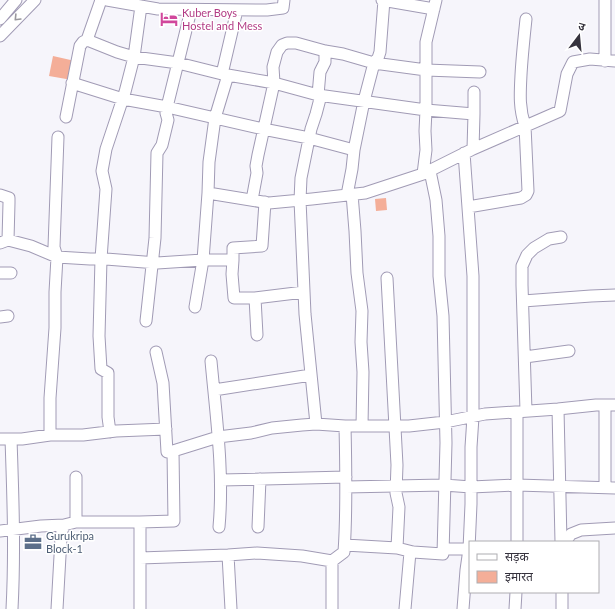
<svg xmlns="http://www.w3.org/2000/svg" width="615" height="609" font-family="Lato,'Noto Sans Devanagari',sans-serif">
<style>
.building{fill:#f4ae98}
.lines{fill:none;stroke-linecap:round;stroke-linejoin:round}
.minor-casing{stroke:#a19bb5;stroke-width:13}
.minor{stroke:#fff;stroke-width:11}
.oneway{stroke:#9a989e}
.labels{text-anchor:middle;stroke-width:3;stroke-linejoin:round;paint-order:stroke}
.hotel-label{font-size:11px;fill:#b23c85;stroke:#fff;text-anchor:start}
.service-label{font-size:11px;fill:#4e5e75;stroke:#fff;text-anchor:start}
</style>
<rect width="100%" height="100%" fill="#f6f5fb"/>
<path class="building" d="M53,56L75,61L72,80L49,76Z
M386,198L387,210L376,211L375,199Z"/>
<g class="lines">
<g class="minor-casing">
<path id="minor" d="M107,0L158,9L267,10L283,8L284,0
M382,0L434,9
M0,19L16,0
M0,36L35,0
M87,40L117,52L134,57L178,63L222,74L274,83L318,95L426,110L474,114
M605,61V0
M222,74L237,10
M72,83L123,99L167,107L263,129L309,138L354,150
M318,95L320,72L325,62V51
M66,117L80,46L83,42L87,40L101,0
M473,149L474,114V92
M423,174L426,150L425,131L426,110V42L436,0
M208,193L209,162L215,118L228,75
M352,194L355,231L357,273L362,311L361,342L363,372L362,426
M0,195L9,198V203L8,240L0,243
M347,195L352,169L354,150L364,101L374,63L378,58L380,52L384,0
M252,200L257,173L256,166L258,155L274,83L273,67L277,52L282,45L287,43H296L325,51L343,54L374,63L426,70L480,72
M468,207L521,198L526,195L528,191L525,126C519,108 520,94 521,75C522,56 524,38 526,19
M8,240L31,246L57,257L90,259H106L157,263L203,260H233V248L262,246L265,202
M233,260L232,274L234,298H255L257,335
M0,273H11
M387,278L397,465L396,493L399,507L397,548
M255,298L304,292
M523,301L591,296L615,295
M195,307L203,260L208,193L269,203L312,199L365,193L423,174L473,149L560,111L567,74L573,62L590,59L615,61
M0,317L8,316
M146,321L155,238L157,153L162,145L168,120L166,113L167,107L191,10
M156,352L163,383L167,452L173,451
M525,357L569,351
M211,361C216,416 224,472 219,527
M214,390L311,375
M558,409L561,542
M526,411L522,285V266L527,255L534,248L549,239L561,237
M316,424L305,314L300,200L301,178L311,129L316,114L321,95
M345,426H409L445,422L485,414L558,409L596,405H615
M110,432L108,417V373L101,369L99,336L101,259L106,189L102,171L106,149L125,92L134,57L141,6
M50,435V398L55,328V292L57,257L54,247L58,137
M0,439H22L50,435H83L116,431L166,429
M11,439C13,496 15,552 12,609
M221,480L346,477
M346,487L444,485L471,487L517,485L615,488
M605,487V405
M76,522V477
M258,527L260,479
M0,531L41,526L64,525
M517,542V412
M565,542L571,534L581,530L615,528
M345,545L397,548L413,552L443,554L446,443L443,316L439,276V236L436,200L430,171
M443,549H469L471,504V447L473,417V276L464,153
M228,555L231,609
M562,592V609
M57,609L61,538L62,531L64,525L76,522H140
M140,609V522L174,521L173,451L218,437L251,433L272,428L302,425L316,424L345,426C346,468 347,510 344,552L332,561L302,556L257,553L228,555L140,558
M332,609V561
M405,609L410,552
M463,609L466,570L469,549
M515,609L516,592"/>
</g>
<use href="#minor" class="minor"/>
</g>
<defs><path id="oneway-chevron" d="M-2-3.5L2.5 0L-2 3.5" fill="none" stroke-width="1.6" stroke-linecap="round" stroke-linejoin="round"/></defs>
<use class="oneway" href="#oneway-chevron" transform="translate(17 18) rotate(134)"/>
<defs>
<g id="hotel-bare" transform="scale(1.38)"><path d="M-6-4.5h1.5V1H6V5H4.5V3h-9V5H-6ZM-4 0a1.8 1.8 0 1 1 3.6 0ZM.5 0V-2.5h3Q6-2.5 6 0Z" fill="#d1479c" stroke="#fff" stroke-width="2.5" paint-order="stroke"/></g>
<g id="office-bare" transform="scale(1.38)"><path d="M-6-3h4V-5.5h4V-3h4V5H-6ZM-1-4.5V-3h2v-1.5ZM-6 0V1H6V0Z" fill="#5c6f8a" stroke="#fff" stroke-width="2.5" paint-order="stroke"/></g>
</defs>
<g fill-rule="evenodd">
<use href="#hotel-bare" x="169" y="19"/>
<use href="#office-bare" x="33" y="542"/>
</g>
<g class="labels">
<g class="hotel-label">
<text x="182" y="17">Kuber Boys<tspan x="182" dy="13">Hostel and Mess</tspan></text>
</g>
<g class="service-label">
<text x="46" y="540">Gurukripa<tspan x="46" dy="13">Block-1</tspan></text>
</g>
</g>
<rect x="469" y="541" width="130" height="52" fill="#ffffff" stroke="#aeadb1"/>
<rect x="477" y="554" width="20" height="6" fill="#ffffff" stroke="#aeadb1"/>
<text x="505" y="561" font-size="12" fill="#35323d">सड़क</text>
<rect x="477" y="571" width="20" height="12" fill="#f4ae98" stroke="#aeadb1"/>
<text x="505" y="581" font-size="12" fill="#35323d">इमारत</text>
<g transform="translate(579 36) rotate(16)" stroke="#ffffff" stroke-width="3" paint-order="stroke">
<path d="M0-3L7 15L0 10L-7 15Z" fill="#35323d"/>
<text y="-6" font-size="11" font-weight="bold" text-anchor="middle" fill="#35323d">उ</text>
</g>
</svg>
